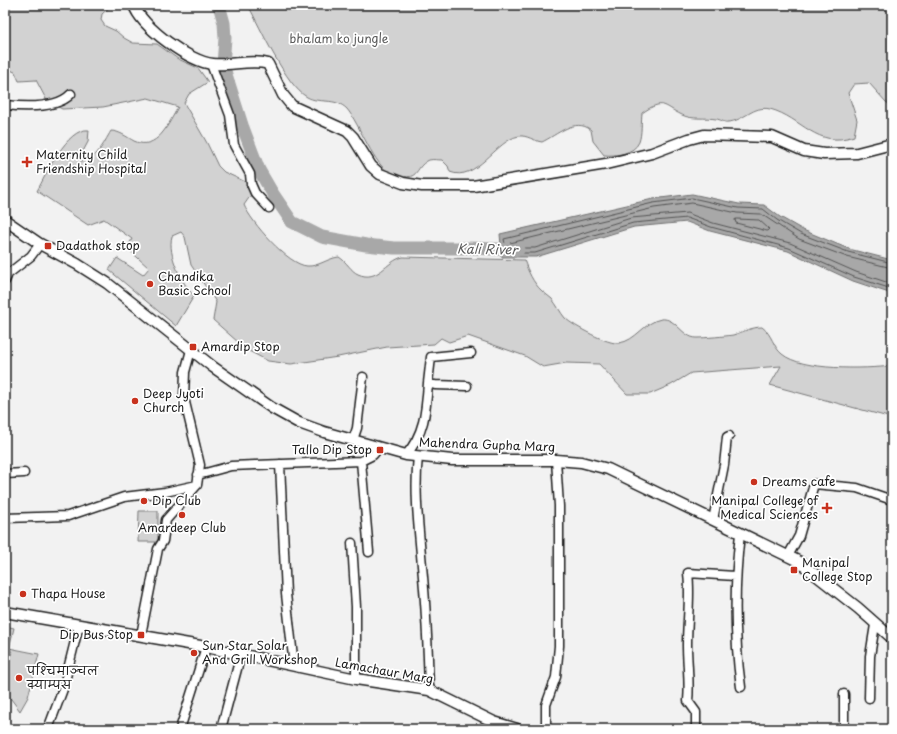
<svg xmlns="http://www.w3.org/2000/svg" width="897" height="734" font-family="'Playpen Sans','Playpen Sans Deva',sans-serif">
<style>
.green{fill:#d2d2d2;stroke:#777}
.water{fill:#a8a8a8;stroke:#707070}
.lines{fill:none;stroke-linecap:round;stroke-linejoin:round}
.shore{stroke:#545454;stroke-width:1}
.river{stroke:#a8a8a8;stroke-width:13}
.minor-casing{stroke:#1c1c1c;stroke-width:11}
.major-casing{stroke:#1c1c1c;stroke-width:13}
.minor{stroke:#fff;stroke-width:8}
.major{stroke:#fff;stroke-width:10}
.poi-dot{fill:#c8321e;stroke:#fff;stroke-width:1.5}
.labels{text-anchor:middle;stroke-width:3.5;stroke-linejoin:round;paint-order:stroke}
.park-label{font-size:12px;fill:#5c5c5c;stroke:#fff}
.poi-label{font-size:12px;fill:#1c1c1c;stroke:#fff;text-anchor:start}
.street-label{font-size:12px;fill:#1c1c1c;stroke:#fff}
.water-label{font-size:13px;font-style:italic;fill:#5b5b5b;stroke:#fff}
</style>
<rect width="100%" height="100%" fill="#f2f2f2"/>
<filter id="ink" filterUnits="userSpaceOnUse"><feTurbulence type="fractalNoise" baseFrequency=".025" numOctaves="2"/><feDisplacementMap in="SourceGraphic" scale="8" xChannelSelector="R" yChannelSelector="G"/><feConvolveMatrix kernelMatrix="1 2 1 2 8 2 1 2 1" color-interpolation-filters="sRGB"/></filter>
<g filter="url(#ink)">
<path class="green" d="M5,5H112L102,14L101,20L105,26L116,31L124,38L133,43L157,44L178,59L198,68L208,82L189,94L184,103L207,143L218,166L224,172L248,183L251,195L244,205C251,222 288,265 307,266C318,267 328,258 339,257C347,262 351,271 358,274C378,283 386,261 403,257L524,260C528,271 533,283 542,291C545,294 549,296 552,299C557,305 560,312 565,318C573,326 609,345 619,343C636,341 644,322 661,319C676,317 682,338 697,338C704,338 727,336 733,335C743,332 752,327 762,327C772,334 773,347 782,354C802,371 866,369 892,366V418L770,385L781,366L691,373L671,385L650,394H627L599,364L566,363L543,367L525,356L468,336L449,342L441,338L434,344L387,347L338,357L291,364L268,361L247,350L213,320L216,302L191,265L185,237L181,232L172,236C167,255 182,283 194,296L176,326L109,270L117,258L143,275L149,268L127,248L132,239L104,219L88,225L37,191C46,175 67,127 89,130L88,142L79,159L81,161C97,160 103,144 111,131C119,131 127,137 134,141C157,152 169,123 178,107L148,98L103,107L62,109L47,101L36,80L19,81L15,72L5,68Z
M248,5H892V106L886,102L869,83L854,84L848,93L857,120L854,136C816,149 803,118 770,109C753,105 744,121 728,122C724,123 720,119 716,119C706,117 692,120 682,115C663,106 664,98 642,113C641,121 642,134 639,142C634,154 615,156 604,155L593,141L591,130C575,117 557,135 542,142C534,141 527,135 519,136C496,140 476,183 450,172L448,166L442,160C438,160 433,159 429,160C412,168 422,184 391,173C375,168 359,123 347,109C335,97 319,104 307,97C286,86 260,27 248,5Z
M139,511H158V542H138Z
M5,626L14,628L9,648L39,654L28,697L20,711L5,691V669L8,665L12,652L9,648L5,649Z"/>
<path class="water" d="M692,194L739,204L764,205L780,217L803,230L849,249L892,260V294L853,281L788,251L710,231L687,222L634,227L536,257H502L500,234L653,199Z"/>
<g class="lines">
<path class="shore" d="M737,219L759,220L769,229L767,231L736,223L735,220Z
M892,263L848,252L801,234L777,220L763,209L738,208L692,198L653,203L504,239L507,253H535L633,223L687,218L711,227L789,248L854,277L892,289
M892,268L847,257L799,239L761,214L737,213L692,203L654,208L510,243L512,248H535L631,218L687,213L713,223L790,243L856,272L892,284"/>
<path class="river" d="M219,5L224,23L225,38L223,65L242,125L259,170L273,194L292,222L322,237L366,245L394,248H470L518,250"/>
<g class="minor-casing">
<path id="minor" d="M211,64L230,115L234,145L250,174L251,184L255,193L269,208
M5,105C24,107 57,109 71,94
M5,281L8,274L31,256L40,244
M428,383L431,357L471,353
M353,440L357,428L363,377
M406,455C425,433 426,410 428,383L435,385L467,386
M418,456C414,493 419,529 422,566C426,607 428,649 429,690
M361,461L369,552
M280,464L286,594L294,666
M5,474L24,473
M198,475L231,466L361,461L373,455L379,448
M5,518L68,516L124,497L165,492L197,485
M713,520L724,465L727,437L729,436
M740,534C734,585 734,636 741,687
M352,543L356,607V679
M788,556L799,536L814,484L857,488L892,500
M141,635L158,549L163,541L166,520L197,485L200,465L184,398L185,372L191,350
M844,694V729
M869,698L870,656L875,625
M48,729L63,689L79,625
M180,729L206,647
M221,729L241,654
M546,729V705L556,677L559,646V506L556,460
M696,729V712L688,701C690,682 687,664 687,645C687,620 691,597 688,573L735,576"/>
</g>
<g class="major-casing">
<path id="major" d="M134,5C141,27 190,62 213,64C229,66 253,59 268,64L283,95L292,106L347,131L353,137L371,166L380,174L403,183L422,186H473L606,164L652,153L689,139L704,135L772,137L804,151L824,154L857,153L892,144
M5,220L40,244L77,264L107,283L213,367L272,408L299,423L324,432L406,455L452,460H556L581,462L608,469L798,561L858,608L892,638
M5,612L206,647L356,679L429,690L494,722L517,729"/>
</g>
<use href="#minor" class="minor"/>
<use href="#major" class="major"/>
</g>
</g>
<g class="poi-dot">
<path d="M25 156h4v4h4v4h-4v4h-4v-4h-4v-4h4z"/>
<rect x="44" y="242" width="8" height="8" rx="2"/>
<circle cx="150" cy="284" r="4"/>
<rect x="189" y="343" width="8" height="8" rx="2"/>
<circle cx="135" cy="401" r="4"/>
<rect x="376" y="446" width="8" height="8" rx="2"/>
<circle cx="754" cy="482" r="4"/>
<circle cx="144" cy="501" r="4"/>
<path d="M825 502h4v4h4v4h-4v4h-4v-4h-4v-4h4z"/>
<circle cx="182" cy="515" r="4"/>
<rect x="790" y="566" width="8" height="8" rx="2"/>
<circle cx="23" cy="594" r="4"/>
<rect x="137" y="631" width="8" height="8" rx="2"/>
<circle cx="194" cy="653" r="4"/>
<circle cx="19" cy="678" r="4"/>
</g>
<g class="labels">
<g class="park-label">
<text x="339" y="43">bhalam ko jungle</text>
</g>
<g class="poi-label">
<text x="36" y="159">Maternity Child<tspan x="36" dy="14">Friendship Hospital</tspan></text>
<text x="56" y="250">Dadathok stop</text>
<text x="158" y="281">Chandika<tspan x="158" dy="14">Basic School</tspan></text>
<text x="201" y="351">Amardip Stop</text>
<text x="143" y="398">Deep Jyoti<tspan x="143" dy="14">Church</tspan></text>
<text x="372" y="454" text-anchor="end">Tallo Dip Stop</text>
<text x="762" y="486">Dreams cafe</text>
<text x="152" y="505">Dip Club</text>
<text x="818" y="505" text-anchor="end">Manipal College of<tspan x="818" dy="14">Medical Sciences</tspan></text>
<text x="182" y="532" text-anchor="middle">Amardeep Club</text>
<text x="802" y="567">Manipal<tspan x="802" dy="14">College Stop</tspan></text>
<text x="31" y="598">Thapa House</text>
<text x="133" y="639" text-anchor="end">Dip Bus Stop</text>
<text x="202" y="650">Sun Star Solar<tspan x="202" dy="14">And Grill Workshop</tspan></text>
<text x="27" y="675">पश्‍चिमाञ्‍चल<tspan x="27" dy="14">क्याम्पस</tspan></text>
</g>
<g class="street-label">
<text transform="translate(487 445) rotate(2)" y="4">Mahendra Gupha Marg</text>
<text transform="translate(384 671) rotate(10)" y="4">Lamachaur Marg</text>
</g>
<g class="water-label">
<text transform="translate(487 249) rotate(1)" y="5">Kali River</text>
</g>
</g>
<rect width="897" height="734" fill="none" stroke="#fff" stroke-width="20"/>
<rect x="10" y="10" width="877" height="714" fill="none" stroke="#1c1c1c" stroke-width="1.5" filter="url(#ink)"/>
</svg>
